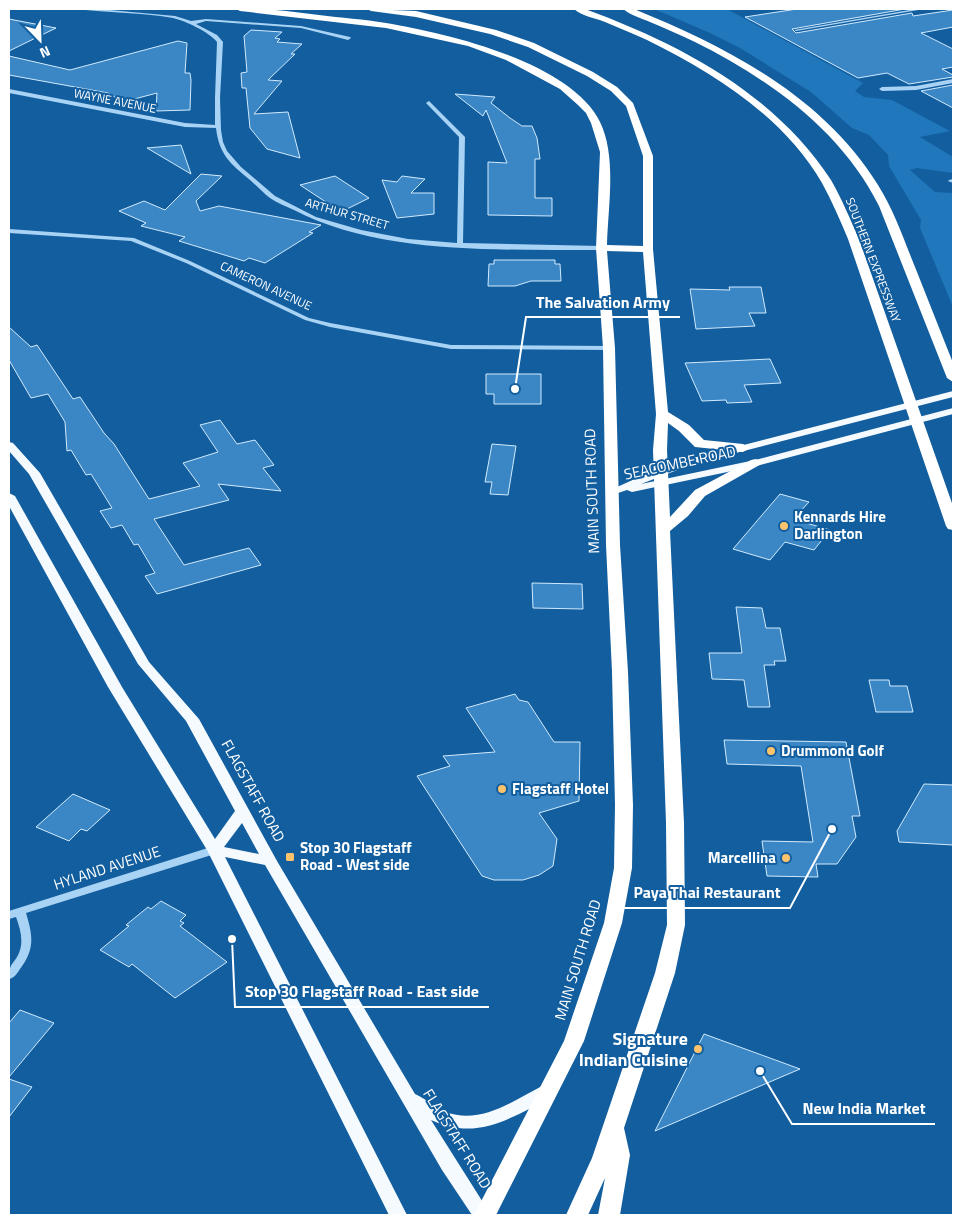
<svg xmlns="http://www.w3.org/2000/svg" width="962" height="1224" font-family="'Titillium Web',sans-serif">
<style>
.green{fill:#2077bb}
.building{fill:#3b87c5;stroke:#d1eafe}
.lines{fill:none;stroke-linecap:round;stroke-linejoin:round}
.minor{fill:#a8d3f5;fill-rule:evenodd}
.major{fill:#f5faff;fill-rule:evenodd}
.highway{fill:#fff;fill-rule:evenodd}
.poi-dot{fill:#ffc46b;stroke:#125e9e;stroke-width:2}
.labels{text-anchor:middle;stroke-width:4;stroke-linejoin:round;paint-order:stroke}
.far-street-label{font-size:12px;fill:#fff;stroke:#125e9e}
.street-label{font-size:15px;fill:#fff;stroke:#125e9e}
.poi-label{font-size:15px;font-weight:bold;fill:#fff;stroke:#125e9e;text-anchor:start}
.near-poi-label{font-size:18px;font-weight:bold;fill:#fff;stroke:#125e9e;text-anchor:end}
.leader{fill:none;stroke:#fff;stroke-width:2}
.callout-dot{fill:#fff;stroke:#125e9e;stroke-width:2}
.callout-label{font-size:16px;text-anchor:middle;font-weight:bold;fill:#fff;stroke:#125e9e;stroke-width:4;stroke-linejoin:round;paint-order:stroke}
</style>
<rect width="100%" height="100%" fill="#125e9e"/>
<path class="green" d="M654,9H727L863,83L855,91L864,97L892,100L950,131L920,137L953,157V173L917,168L910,170L935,192L953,193V307L920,228L921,220L889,166L888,155L869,135L852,128L811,92L740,48L710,33Z"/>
<path class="building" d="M797,9H905L792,29L796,33L912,13L913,16L953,10V27L921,33L953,49V67L942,69L953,75V77L909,84L887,73L858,78L745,17Z
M9,19L56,28L9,51Z
M251,30L282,32L275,38L280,39L277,42L302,44L291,54H295L268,80L282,81L254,114L288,112L300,158L267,149L250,128L246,88H242L241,73L247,72L244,36Z
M178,41L187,43L185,73H190L191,80L190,110L156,111L157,93L123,102L108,93L9,75V56L70,70Z
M953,85V108L921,91Z
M455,94L495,97L491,103L510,118L522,126H532L537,138L540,159H535V198H552V216L488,215V162L507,163L486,110L483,116Z
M181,145L191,174L147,148Z
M201,174L222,176L196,201L200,211L219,206L321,225L309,232L313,233L265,263L249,258L244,261L179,241L185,237L141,226L146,223L119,211L144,201L165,210Z
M335,176L369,198L341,212L300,185Z
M402,176L425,179L411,193H434V214L397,218L382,180L397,182Z
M494,260H555V264H560L561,281H531L515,286H488L489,264H494Z
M729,287H761L766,313H749L755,326L696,329L690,289L730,290Z
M9,327L31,347L37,345L73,399L80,397L104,433L114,444L149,499L200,486L183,463L218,452L200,425L220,420L237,444L255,440L274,465L263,468L281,491L218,484L229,500L154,519L184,565L249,548L261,565L157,594L145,576L155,573L138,544L134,545L122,525L111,528L100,511L112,508L91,474L86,475L71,450L67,451L65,422L48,394L31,398L9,360Z
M770,359L781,383L744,385L752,402L727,403L726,400L702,401L685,363Z
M486,374H541V404H494V394H486Z
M492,444L516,446L508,495L490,494L492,482H485Z
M780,494L809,502L798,514L806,517L803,522L830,530L814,550L785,542L770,560L733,549Z
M532,583L582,584L583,609L533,608Z
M736,607L762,608L766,628H780L786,661H774L775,665H764L770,707H748L744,680L712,679L709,653H742Z
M869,680H889L890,686H907L913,712H876Z
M515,694L519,700L528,702L554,742H580L579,801L539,813L557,839L553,866L539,875L523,880H494L482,876L417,776L450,766L443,756L495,752L466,708Z
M724,740L846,742L860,816H852L856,837L837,864H816L818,877L767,876L762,841L813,842L801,766L727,764Z
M924,784L953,785V845L899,842L897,831Z
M73,794L110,810L87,831L81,829L69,841L36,827Z
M161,901L186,915L180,921L184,923L180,926L227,962L175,998L132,964L129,967L100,950L129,926L126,925L148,907L151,909Z
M20,1010L54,1023L9,1077V1023Z
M704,1034L800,1069L655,1131Z
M9,1079L32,1087L9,1117Z"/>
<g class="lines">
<path class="minor" d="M84,9H99L175,16L191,21L206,19L301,26L350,37L351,38L348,40L301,28L206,21L196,24L217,35L223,42L220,98L221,130L223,142L227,151L241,167L275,196L316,217L361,230L408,239L457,243L459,137L427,104L426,103L429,101L465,137L463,243L601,246L604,248L601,250C504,249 382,256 294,210C286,206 277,203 270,198C263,193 257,186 250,180C231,164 219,155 216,128L185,127L9,93V89L185,123L215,125V98L217,42C209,32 186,21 173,18C144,13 115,13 86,10Z
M915,9H924L796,31L794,30Z
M953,79V83L916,90L882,91L879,89L882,87L916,86Z
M953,179V183L948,181L949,180Z
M9,229L134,238L190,261L309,318L330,323L451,345L609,346L613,348L609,350L451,349L330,327L305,320L186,263L131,241L9,233Z
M214,846L218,847L219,850L218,853L26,913C33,936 35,949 20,969C17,974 14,978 9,979C9,962 13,966 19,953C24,941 20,928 16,917L9,919V911Z"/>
<path class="major" d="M953,391V397L693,464L641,484L755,460L953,408V414L756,466L632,492L627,490L612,495L606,492L657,469L685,460Z
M9,442L13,443L40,473L149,662L199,719L277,861L415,1094C426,1099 435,1107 446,1112C480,1125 513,1101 542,1086L548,1084L554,1086L556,1091L554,1096C512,1117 478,1142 431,1120L491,1215H472L442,1170L265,865L225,857L407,1215H389L207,850L108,687L9,506V493L15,496L122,687L215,839L235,811L186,721L138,664L29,474L9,451ZM242,823L259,854L224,847Z"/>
<path class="highway" d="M236,9C263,7 291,12 319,15C341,18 364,19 386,23C446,33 571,62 600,122C617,157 608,206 607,245L643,246V156L626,106L611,91L587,76L528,47L490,34L416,17L371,11L367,9L416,11L496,30L534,43L593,72L617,87L633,103L653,156V249L668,412L689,425L704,440L743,444L750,448L743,452L695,447L679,431L668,423L667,450L670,517L695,490L751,460L756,459L763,463L705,496L688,516L670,531L684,823L685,925L675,973L624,1128L630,1155L620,1215H598L605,1178L588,1215H566L592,1158L655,973L667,925L666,823L653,450L656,414L643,252L607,251L615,348L620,545L628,672L633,805L632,868L622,923L584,1041L496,1215H474L564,1041L604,923L614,868L615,805L612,672L606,545L603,348L596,248L600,152L591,123L586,113L578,105L560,89L506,60L468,46L386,28L240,11Z
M574,9H585C680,44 774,93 831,180C842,199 850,219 859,239L953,506V530L948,529L946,526L848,239C840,220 832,201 822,183C784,117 714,73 647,40C634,34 619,28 605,22C595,18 582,16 574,9Z
M623,9H634C727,47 823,96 878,185C895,212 905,243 917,272C929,302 941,333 953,363V382L947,378L879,206C841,130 769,79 695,42C680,35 665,28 650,22C641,18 630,15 623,9Z"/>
</g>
<g class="poi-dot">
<circle cx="784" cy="526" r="5"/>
<circle cx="771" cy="751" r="5"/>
<circle cx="502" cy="789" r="5"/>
<rect x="285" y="852" width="10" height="10" rx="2.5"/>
<circle cx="786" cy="858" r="5"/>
<circle cx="698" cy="1049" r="5"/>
</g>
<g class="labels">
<g class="far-street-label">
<text transform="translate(115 101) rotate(11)" y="4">WAYNE AVENUE</text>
<text transform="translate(347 214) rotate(16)" y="4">ARTHUR STREET</text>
<text transform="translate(873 260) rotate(69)" y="4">SOUTHERN EXPRESSWAY</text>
<text transform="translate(266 286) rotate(25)" y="4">CAMERON AVENUE</text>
</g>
<g class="street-label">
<text transform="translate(680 463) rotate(-12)" y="5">SEACOMBE ROAD</text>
<text transform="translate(592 491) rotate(-92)" y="5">MAIN SOUTH ROAD</text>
<text transform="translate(253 791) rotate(61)" y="5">FLAGSTAFF ROAD</text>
<text transform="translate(107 868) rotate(-18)" y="5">HYLAND AVENUE</text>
<text transform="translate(578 960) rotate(-73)" y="5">MAIN SOUTH ROAD</text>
<text transform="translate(457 1139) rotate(58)" y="5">FLAGSTAFF ROAD</text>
</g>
<g class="poi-label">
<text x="794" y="522">Kennards Hire<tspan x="794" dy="17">Darlington</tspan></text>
<text x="781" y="756">Drummond Golf</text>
<text x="512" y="794">Flagstaff Hotel</text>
<text x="300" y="853">Stop 30 Flagstaff<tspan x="300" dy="17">Road - West side</tspan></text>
<text x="776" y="863" text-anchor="end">Marcellina</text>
</g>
<g class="near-poi-label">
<text x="688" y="1045">Signature<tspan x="688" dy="21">Indian Cuisine</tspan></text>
</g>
</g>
<path class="leader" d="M515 389L526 317H680M832 829L790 908H623M232 939L235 1007H489M760 1071L792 1124H935"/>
<g class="callout-dot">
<circle cx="515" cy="389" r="5"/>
<circle cx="832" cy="829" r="5"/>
<circle cx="232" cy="939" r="5"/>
<circle cx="760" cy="1071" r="5"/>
</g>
<g class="callout-label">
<text x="603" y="308">The Salvation Army</text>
<text x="707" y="898">Paya Thai Restaurant</text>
<text x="362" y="997">Stop 30 Flagstaff Road - East side</text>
<text x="864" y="1114">New India Market</text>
</g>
<rect width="962" height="1224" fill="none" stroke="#ffffff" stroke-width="20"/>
<g transform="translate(40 40) rotate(157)" stroke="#125e9e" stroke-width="4" paint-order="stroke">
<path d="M0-4L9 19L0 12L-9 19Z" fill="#ffffff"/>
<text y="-8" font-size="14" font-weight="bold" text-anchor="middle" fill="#ffffff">N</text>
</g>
</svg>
